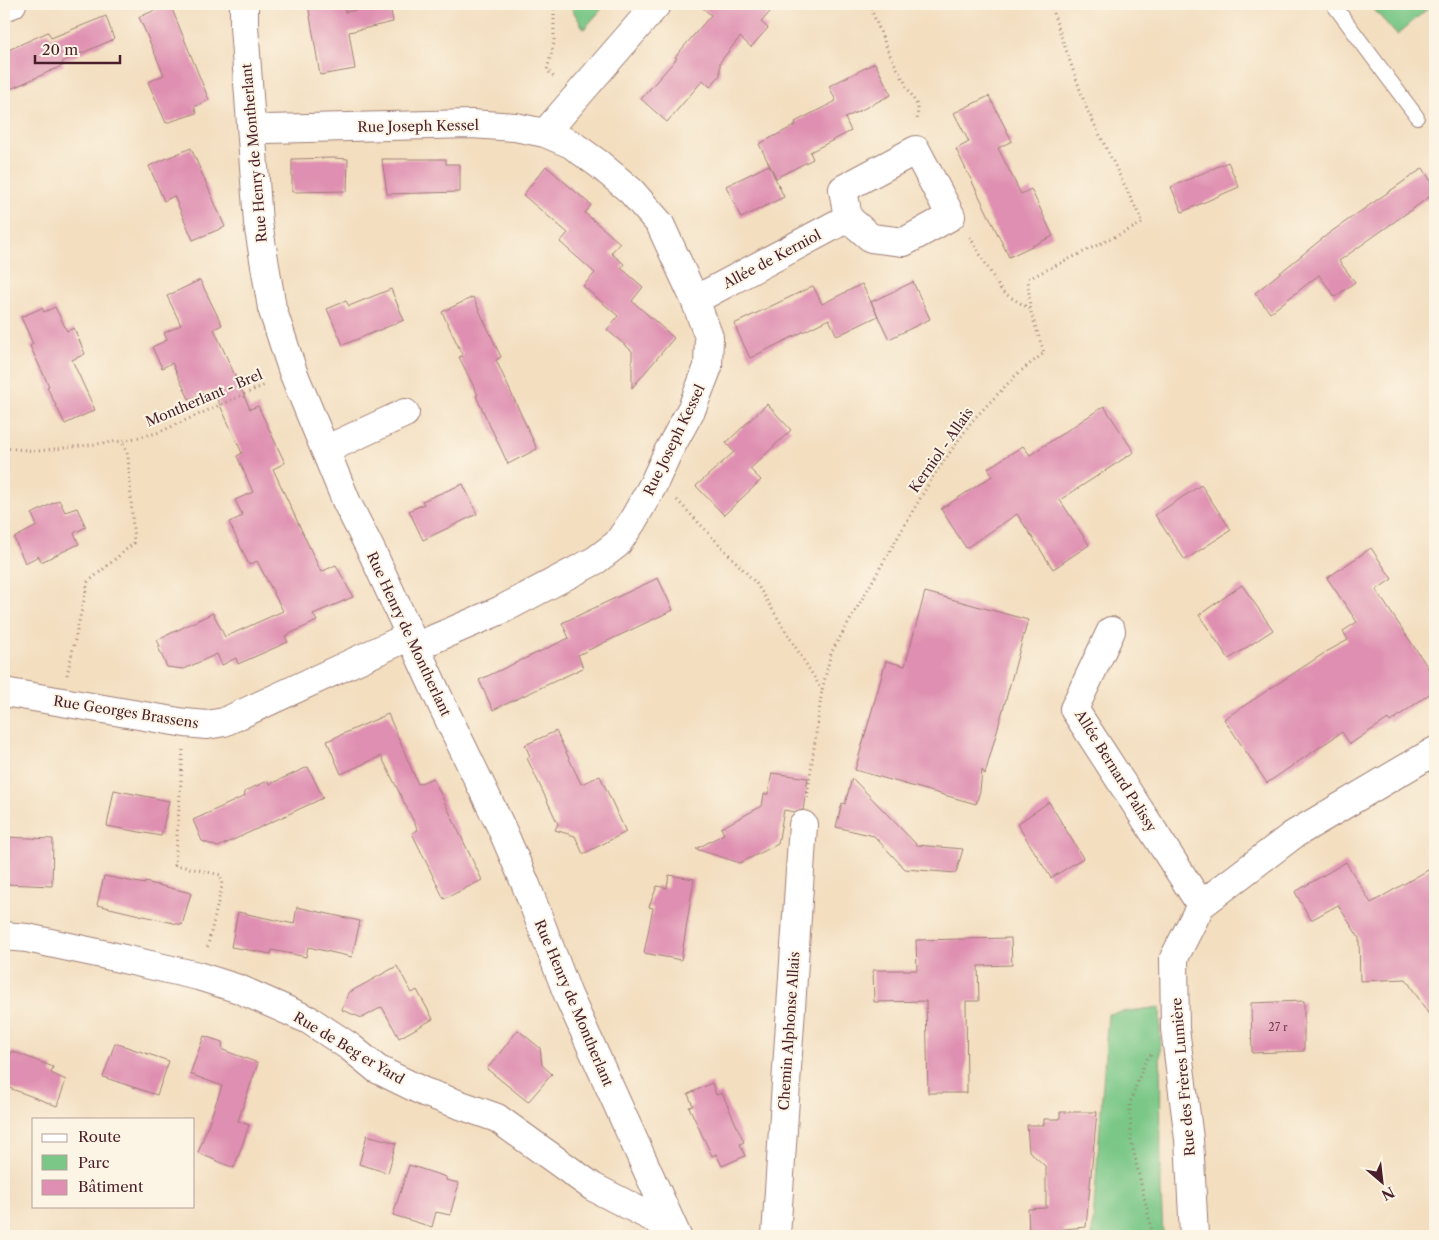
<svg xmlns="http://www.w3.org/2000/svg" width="1439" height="1240" font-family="'Libre Caslon Text',serif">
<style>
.green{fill:#7ac787;stroke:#627359}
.building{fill:#df8fb1}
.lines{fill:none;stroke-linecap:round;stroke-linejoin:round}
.lane-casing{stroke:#9e7e76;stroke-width:16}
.street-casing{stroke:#9e7e76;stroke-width:30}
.path{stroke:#9e7e76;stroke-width:3;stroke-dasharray:1 4;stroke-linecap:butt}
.lane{stroke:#fff;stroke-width:14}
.street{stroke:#fff;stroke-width:28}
.labels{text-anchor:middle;stroke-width:4;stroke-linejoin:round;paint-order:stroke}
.number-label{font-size:11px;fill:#6f3b4c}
.street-label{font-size:14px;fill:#4a1f2b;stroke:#fcf5e5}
</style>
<rect width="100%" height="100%" fill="#fcf5e5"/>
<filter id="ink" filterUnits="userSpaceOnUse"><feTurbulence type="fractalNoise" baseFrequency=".02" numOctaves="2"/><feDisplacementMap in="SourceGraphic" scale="10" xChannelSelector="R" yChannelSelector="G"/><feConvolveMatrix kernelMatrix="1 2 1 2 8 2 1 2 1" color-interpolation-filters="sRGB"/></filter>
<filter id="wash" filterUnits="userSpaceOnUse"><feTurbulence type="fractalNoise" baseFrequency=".0096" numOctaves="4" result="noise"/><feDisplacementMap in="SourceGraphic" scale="20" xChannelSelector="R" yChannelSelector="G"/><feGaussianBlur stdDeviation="1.12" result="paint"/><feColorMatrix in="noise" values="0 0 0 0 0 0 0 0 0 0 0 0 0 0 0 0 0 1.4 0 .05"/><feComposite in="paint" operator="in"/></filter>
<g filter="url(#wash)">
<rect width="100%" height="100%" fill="#f3dec0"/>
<path class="green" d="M572,4H606L584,29L572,9Z
M1369,4H1433L1397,35Z
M1160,1007L1161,1193L1163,1236H1092L1108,1014Z"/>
<g id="blocks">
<path class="building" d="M170,4L209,100L194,107L197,113L166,123L148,82L164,75L139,17Z
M308,4H344L345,12L390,5L393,22L349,32L355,69L320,75Z
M698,4H777L761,22L768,28L751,47L740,37L720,62V75L710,87L703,80L667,122L641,99L677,58L675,57L711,15Z
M106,16L114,39L62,62L64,65L4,92V52L48,32L51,38Z
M875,63L891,95L845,118L851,131L810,152L813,159L776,178L759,144L796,125L795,122L836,101L829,86Z
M989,96L1012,141L998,148L1021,194L1031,189L1053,236L1009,257L956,149L969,142L954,113Z
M191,148L225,227L193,240L174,196L164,201L149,166Z
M334,158L348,159L347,191L292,192V159Z
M382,159H446V164H460V192L387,194Z
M1228,162L1239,187L1182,212L1171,187Z
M769,165L784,197L741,218L726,186Z
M546,166L591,205L585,213L620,243L611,253L624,264L621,268L643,287L632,301L674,338L632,388V351L607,330L618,316L583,286L595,273L560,242L568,233L523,195Z
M1423,168L1435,188V193L1339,261L1355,282L1335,297L1319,275L1270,313L1255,293L1328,234Z
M200,280L222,325L214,329L250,409L258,406L285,463L273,469L321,572L336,565L353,597L313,614L317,621L285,636L288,642L238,664L236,658L222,665L217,654L184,669L167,667L158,647L160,646L157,640L213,613L225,637L283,611L257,561L249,565L229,522L243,516L235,500L253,492L237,456L242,453L213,390L189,399L172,363L162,368L152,347L167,340L164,333L181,325L167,296Z
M913,282L930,319L889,339L871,302Z
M862,284L878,316L837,336L829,319L750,358L734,324L813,286L822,304Z
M391,289L404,320L343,345L327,309L346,301L349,306Z
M473,297L501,357L496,360L537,449L508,464L476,396L478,395L459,357L463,356L442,312Z
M55,307L67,331L74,328L85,354L72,360L95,410L65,424L47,387L49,386L30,346L33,344L21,317L42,308L44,312Z
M767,404L791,430L750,469L761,480L724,515L696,486L734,452L726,443Z
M1104,406L1134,452L1060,500L1089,545L1053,569L1017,514L966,548L941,509L992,476L988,468L1023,446L1030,455Z
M463,484L477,514L423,540L409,511L424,504L422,501Z
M1201,485L1231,530L1185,560L1155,515Z
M59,500L65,512L77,508L86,527L74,533L79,544L41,562L39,556L25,563L14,538L37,526L32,514Z
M1371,548L1392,579L1376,590L1435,678V690L1390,722L1388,719L1350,744L1342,732L1267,783L1224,719L1326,652L1348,640L1343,631L1357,622L1327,578Z
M658,578L673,610L578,655L583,668L493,710L479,680L569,638L562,623Z
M1242,585L1273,630L1229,659L1199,615Z
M925,592L1028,620L985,774L982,770L980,791L976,804L855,770L886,661L905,666Z
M388,714L418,784L433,778L482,880L444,899L412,833L418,830L381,756L341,774L327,741Z
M556,731L581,784L600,776L626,832L583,854L575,836L555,830L558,824L527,758L530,756L525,745Z
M308,767L323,798L218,847L202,841L193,820L245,796L244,792L256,786L268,781L270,784Z
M772,773L808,778L803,810L795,812L784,810L778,844L740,863L696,849L724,834L721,828L762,806L764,794H768Z
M852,778L917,845L963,849L956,873L905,869L874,836L836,827L842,803L845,804Z
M114,790L169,801L161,836L107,826Z
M1049,802L1083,858L1051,878L1017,824Z
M4,837L53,839L52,886L4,884Z
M1346,862L1371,903L1435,866V1024L1406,979L1360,981L1359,938L1338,905L1311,920L1295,892Z
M669,875L694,879L681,960L644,953L653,908L649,907L657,886L667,888Z
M104,876L145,884V882L191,893L182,925L97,905Z
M297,907L360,921L352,957L308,947L306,957L272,950L271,954L231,947L238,912L294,924Z
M1011,938L1012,965L978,966L979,1001H966L967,1093H928L926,1001L874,1002L873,970H917L916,940Z
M397,966L412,993L417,990L433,1019L399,1038L382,1007L362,1018L342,1010L348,993Z
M1304,1001V1051L1252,1053L1251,1003Z
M518,1030L540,1048L542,1065L552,1074L528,1102L487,1069Z
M204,1036L222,1042L223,1050L258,1063L238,1121L249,1125L234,1168L198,1153L222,1086L190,1074Z
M115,1043L169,1061L157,1095L103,1077Z
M12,1051L53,1067L51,1073L66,1080L57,1106L4,1086V1069L10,1053H12Z
M712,1083L716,1095L722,1093L744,1142L740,1144L745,1156L722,1166L716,1154L712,1156L689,1107L693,1106L688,1094Z
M1060,1112H1097L1086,1227L1064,1229L1065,1236H1029L1028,1209L1046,1208V1167L1029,1151L1027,1125H1044V1119H1060Z
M367,1135L396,1143L388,1173L359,1164Z
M409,1165L446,1177V1180L459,1183L450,1215L436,1212L432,1227L393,1215Z"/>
</g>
</g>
<g filter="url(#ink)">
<use href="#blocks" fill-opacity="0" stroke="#9e7e76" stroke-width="1"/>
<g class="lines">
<g class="lane-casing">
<path id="lane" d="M1333,4L1417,117"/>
</g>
<g class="street-casing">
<path id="street" d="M244,4V26L258,223L272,308L293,372L347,503L373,554L442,705L501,827L526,885L568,995L677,1236
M4,7L12,4
M252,127L267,129L471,124L515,127L545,133L571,144L599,164L631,191L660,224L695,300L709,337L708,367L692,408L668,452L653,485L632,522L617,544L596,560L501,610L415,647
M545,133L657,4
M916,150L951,216L904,242L871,238L848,218L843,189Z
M695,300L848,218
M325,450L405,413
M1111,631L1074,709L1201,905
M4,692L185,723L207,725L224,722L410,636
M4,936L27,938L102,954L198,976L239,989L309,1020L350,1047L377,1069L424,1092L497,1118L593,1187L657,1220L668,1218
M776,1236L803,825
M1194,1236L1189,1139L1175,1029L1174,958L1201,905L1293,835L1435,751"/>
</g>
<path class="path" d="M554,4V43L547,70L556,79
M869,4L889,53L918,107L917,122
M970,237L1002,292L1030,309
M4,448L38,451L122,441L157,433L267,384
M677,500L756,583L822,690
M67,675L88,582L134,543L128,455L122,441
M183,750L175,865L221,875L222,886L207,949
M807,798L822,690L831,653L932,478L972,421L1017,374L1044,353L1030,309L1028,279L1143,223L1086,107L1050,4
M1151,1055L1145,1061L1130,1103L1131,1140L1153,1236"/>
<use href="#lane" class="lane"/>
<use href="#street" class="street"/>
</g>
</g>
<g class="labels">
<g class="number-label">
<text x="1278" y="1031">27 r</text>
</g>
<g class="street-label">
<text transform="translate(418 126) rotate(-1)" y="5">Rue Joseph Kessel</text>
<text transform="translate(254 153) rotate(-95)" y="5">Rue Henry de Montherlant</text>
<text transform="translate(772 259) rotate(-28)" y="5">Allée de Kerniol</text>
<text transform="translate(204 398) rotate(-23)" y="5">Montherlant - Brel</text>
<text transform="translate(674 440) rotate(-64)" y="5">Rue Joseph Kessel</text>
<text transform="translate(941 450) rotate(-55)" y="5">Kerniol - Allais</text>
<text transform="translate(409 634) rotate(65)" y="5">Rue Henry de Montherlant</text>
<text transform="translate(126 712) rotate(9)" y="5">Rue Georges Brassens</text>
<text transform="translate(1116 771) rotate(58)" y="5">Allée Bernard Palissy</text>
<text transform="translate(574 1003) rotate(67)" y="5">Rue Henry de Montherlant</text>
<text transform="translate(789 1031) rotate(-86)" y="5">Chemin Alphonse Allais</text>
<text transform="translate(349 1048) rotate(31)" y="5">Rue de Beg er Yard</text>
<text transform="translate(1183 1077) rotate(-95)" y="5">Rue des Frères Lumière</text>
</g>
</g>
<rect width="1439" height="1240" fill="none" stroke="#fcf5e5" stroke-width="20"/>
<rect x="32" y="1118" width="162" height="90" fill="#fcf5e5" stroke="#b59f9b"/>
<rect x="42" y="1134" width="25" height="8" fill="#ffffff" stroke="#b59f9b"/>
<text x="78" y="1142" font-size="15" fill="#4a1f2b">Route</text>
<rect x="42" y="1155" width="25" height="15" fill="#7ac787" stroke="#b59f9b"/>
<text x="78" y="1168" font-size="15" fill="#4a1f2b">Parc</text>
<rect x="42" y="1180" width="25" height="15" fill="#df8fb1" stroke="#b59f9b"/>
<text x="78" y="1192" font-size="15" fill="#4a1f2b">Bâtiment</text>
<g transform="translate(1382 1182) rotate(152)" stroke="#fcf5e5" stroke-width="4" paint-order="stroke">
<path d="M0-4L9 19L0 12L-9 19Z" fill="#4a1f2b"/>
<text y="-8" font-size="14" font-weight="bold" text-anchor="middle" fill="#4a1f2b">N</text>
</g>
<path d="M35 55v8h85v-8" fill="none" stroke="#4a1f2b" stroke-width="2.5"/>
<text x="42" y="55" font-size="15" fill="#4a1f2b" stroke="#fcf5e5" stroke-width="4" paint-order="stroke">20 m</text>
</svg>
